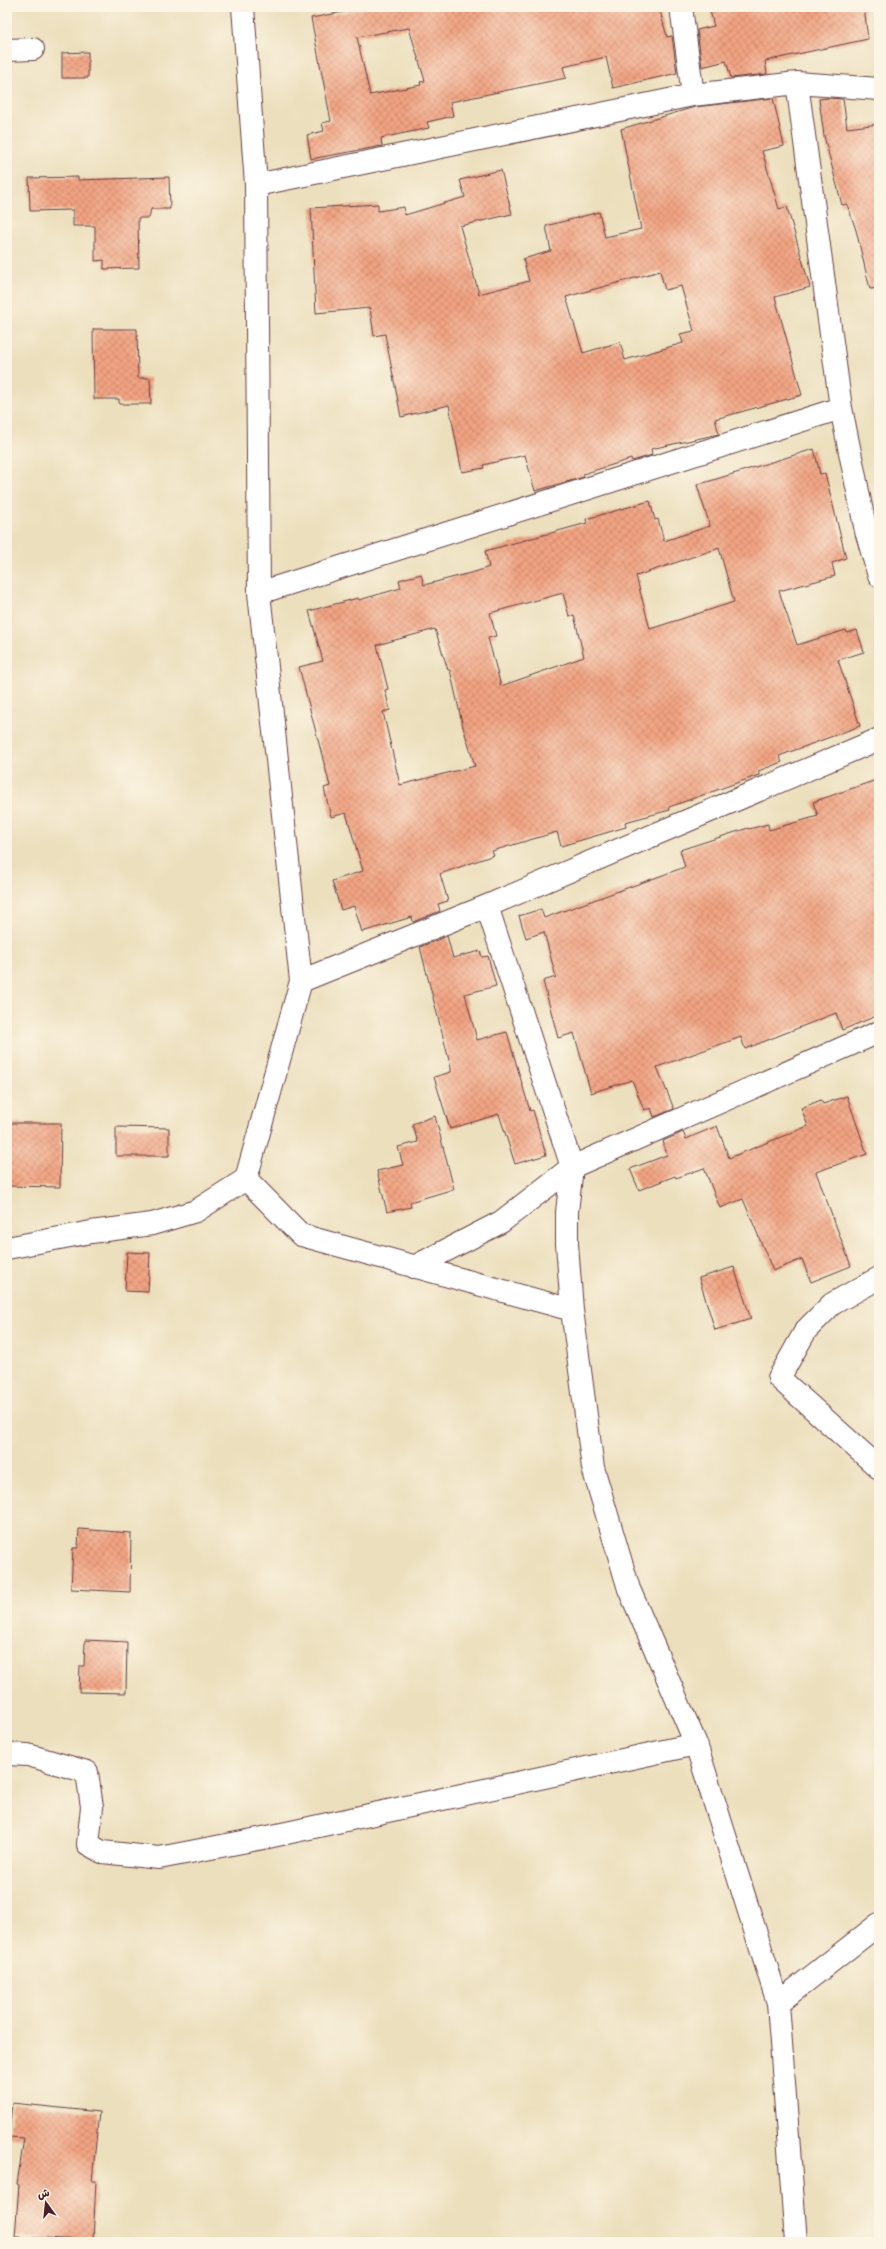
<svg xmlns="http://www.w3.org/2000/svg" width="886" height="2249" font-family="Caveat,'Playpen Sans Arabic',sans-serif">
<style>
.building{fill:url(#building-cross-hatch);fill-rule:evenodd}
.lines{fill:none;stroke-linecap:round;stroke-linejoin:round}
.street-casing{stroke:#623c41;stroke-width:24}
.street{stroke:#fff;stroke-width:22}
</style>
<defs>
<pattern id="building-cross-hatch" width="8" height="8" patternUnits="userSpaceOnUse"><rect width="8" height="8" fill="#f2a483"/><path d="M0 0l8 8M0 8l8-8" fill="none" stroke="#c6856b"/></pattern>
</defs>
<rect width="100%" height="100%" fill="#fcf5e5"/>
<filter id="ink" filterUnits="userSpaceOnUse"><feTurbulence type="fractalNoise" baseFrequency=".025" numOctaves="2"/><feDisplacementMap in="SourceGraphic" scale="8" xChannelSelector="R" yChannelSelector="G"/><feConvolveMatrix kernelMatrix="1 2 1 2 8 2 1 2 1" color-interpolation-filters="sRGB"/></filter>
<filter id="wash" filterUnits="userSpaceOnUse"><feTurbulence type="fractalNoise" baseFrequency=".012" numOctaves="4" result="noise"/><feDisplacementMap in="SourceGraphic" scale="16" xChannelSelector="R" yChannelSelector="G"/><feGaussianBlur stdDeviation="0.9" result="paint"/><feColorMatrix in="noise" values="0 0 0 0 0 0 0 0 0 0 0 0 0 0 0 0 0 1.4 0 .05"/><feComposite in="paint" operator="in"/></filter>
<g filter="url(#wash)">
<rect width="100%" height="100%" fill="#ecdfbd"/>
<g id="blocks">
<path class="building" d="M371,7H659L667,37L672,36L677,73L613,88L606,57L563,67L566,78L450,102L453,116L427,122L429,128L381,138L382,146L311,159L307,135L324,131L322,123L331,121L311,18ZM409,28L425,81L420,82L421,85L370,95L357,37Z
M709,7H864L868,39L765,61L767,74L731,78L726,61L702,67L697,30L714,26Z
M88,52V78H62V53Z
M773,98L784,146L762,151L779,209L787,207L810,287L775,297L802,395L715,419L719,434L651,449L652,455L632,461L631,459L583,474L584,477L535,491L525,455L483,465L484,468L462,472L449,405L401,417L385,334L374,336L370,308L316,313L311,208L378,204V211L404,207L405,215L465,197L460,180L501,170L512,214L460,226L479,294L529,281L523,259L551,251L546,226L599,212L605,237L641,229L621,129L695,107ZM660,271L665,290L681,286L694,331L680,334L683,343L625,360L620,342L583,353L566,297Z
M828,98L843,99L847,128L879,124V288L870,289L856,230L847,204L842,205L824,136L819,99Z
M78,177V180L169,177L170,209H151L149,218H138L139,268L104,269V260L95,261V226H73V210L30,211L29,178Z
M93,329H137L138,378H150L151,404H119V399H94Z
M814,449L820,474L825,473L846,558L832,563L835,576L779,591L797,645L846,630L847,633L857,630L864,652L838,660L860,726L779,756L782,762L758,771L759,775L669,807L670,810L625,822L626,827L561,846L557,832L492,851L494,855L440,874L448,901L438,904L440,911L413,922L412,917L362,932L354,906L341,910L332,881L363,871L346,813L331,817L324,788L330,786L299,667L323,661L309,611L358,598L359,600L401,588L399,580L421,574L424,585L478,571L489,567L485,551L587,523L586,519L650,501L655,520L658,519L664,541L710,526L697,485ZM719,548L734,602L650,629L636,576ZM563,593L569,616L574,615L584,657L501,686L488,638L496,636L490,613ZM435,629L448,670H450L463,727L475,766L400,785L383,712L390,710L385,690L388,689L377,645Z
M879,779V1015L842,1030L836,1013L745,1049L741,1037L657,1067L674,1109L654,1117L651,1108L644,1110L632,1080L591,1093L574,1033L558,1038L543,981L556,977L544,932L526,938L519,916L541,909L544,918L685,867L680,850L748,828L749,829L768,824L769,830L818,816L813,802Z
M447,936L453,958L480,951L482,957L488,956L496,986L465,994L477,1040L507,1032L530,1111L533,1110L546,1155L515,1164L499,1114L450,1129L434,1077L451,1072V1068L420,947Z
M847,1096L867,1154L816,1172L851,1266L811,1282L802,1259L773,1271L743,1199L720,1208L704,1168L676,1178L675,1176L639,1190L630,1169L667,1155L663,1141L683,1132L686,1139L717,1126L729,1158L808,1126L801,1108L821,1100L823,1104Z
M435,1116L454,1189L410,1202L411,1207L387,1212L377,1171L403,1165L398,1147L418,1142L412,1124Z
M7,1123H61L60,1187L7,1186Z
M116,1127L169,1128V1156H116Z
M127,1252L150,1253L148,1292L125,1291Z
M734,1267L751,1319L715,1330L699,1278Z
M79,1529L131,1533L130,1592L71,1589L73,1548H78Z
M85,1640L127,1642L126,1693L79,1692L80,1666H84Z
M12,2103L99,2112L92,2181H96L93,2240L15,2237L19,2185L17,2184L24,2138L9,2137Z"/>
</g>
</g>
<g filter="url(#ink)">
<use href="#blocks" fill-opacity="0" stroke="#623c41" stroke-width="1"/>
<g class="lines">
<g class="street-casing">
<path id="street" d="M243,7L256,185L259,593L301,981L246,1179L301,1235L572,1310L593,1468L629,1589L696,1744L778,2003
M681,7L693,95
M7,50L33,49
M797,83L841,408L866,531L879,576
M256,185L693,95L797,83L879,89
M259,593L841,408
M487,906L572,1167L567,1212V1244L572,1310
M301,981L487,906L879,739
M7,1248L91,1232L152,1224L196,1211L246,1179
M414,1267L501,1222L572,1167L879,1032
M879,1278L832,1304L806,1330L779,1378L879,1468
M7,1754L28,1755L87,1772L92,1807L88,1844L102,1852L159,1858L268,1837L696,1744
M796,2242L778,2003L879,1924"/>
</g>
<use href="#street" class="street"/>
</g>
</g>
<rect width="886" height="2249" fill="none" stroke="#fcf5e5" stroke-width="24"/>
<g transform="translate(46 2203) rotate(345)" stroke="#fcf5e5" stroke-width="3" paint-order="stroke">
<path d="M0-3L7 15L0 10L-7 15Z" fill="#4a1f2b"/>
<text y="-6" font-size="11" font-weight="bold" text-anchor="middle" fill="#4a1f2b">ش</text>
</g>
</svg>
